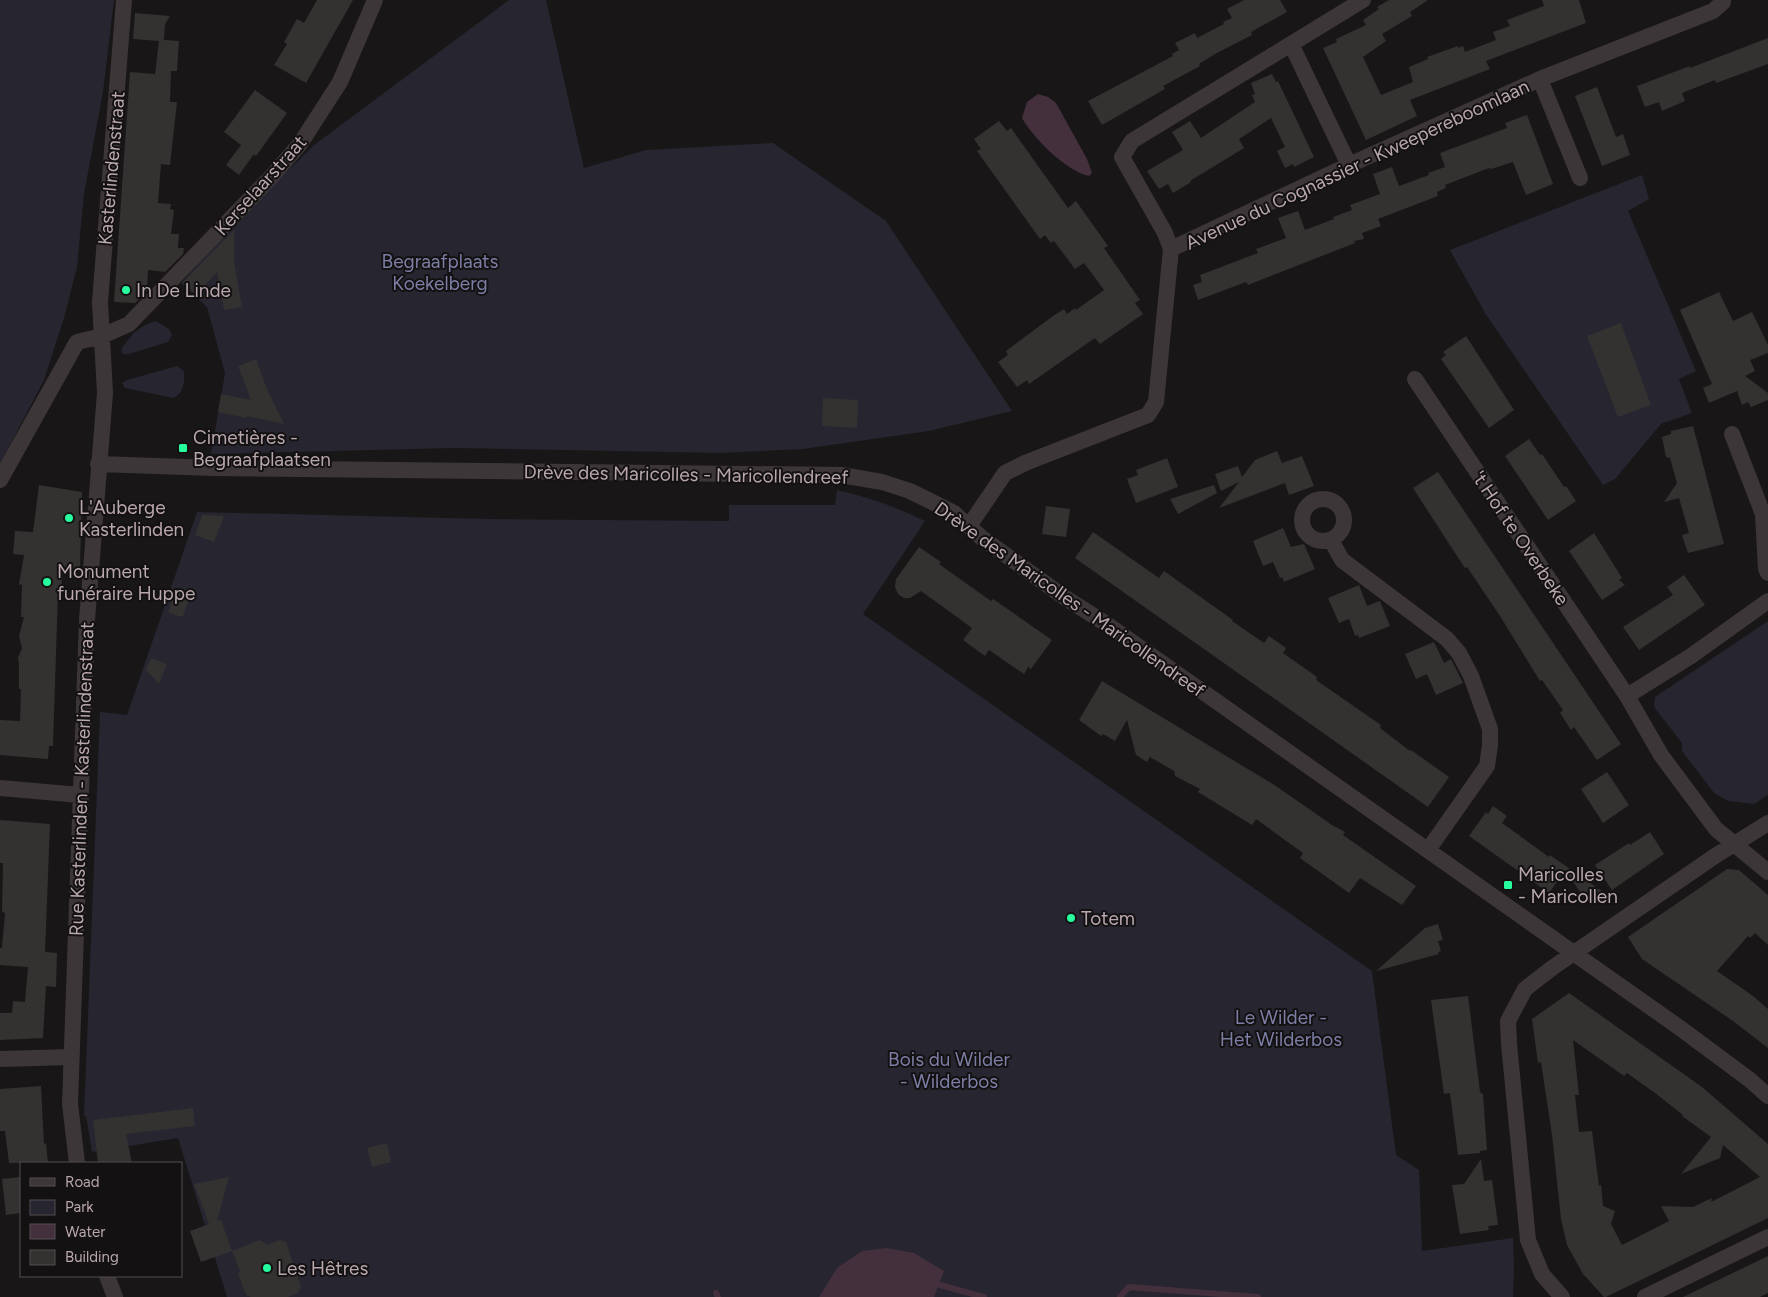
<svg xmlns="http://www.w3.org/2000/svg" width="1768" height="1297" font-family="Figtree,sans-serif">
<style>
.green{fill:#262530}
.water{fill:#44303d}
.lines{fill:none;stroke-linecap:round;stroke-linejoin:round}
.stream{stroke:#44303d;stroke-width:6}
.building{fill:#343131;fill-rule:evenodd}
.minor{stroke:#3d3638;stroke-width:16}
.poi-dot{fill:#27ff9f;stroke:#131111;stroke-width:2}
.labels{text-anchor:middle;stroke-width:4;stroke-linejoin:round;paint-order:stroke}
.street-label{font-size:19px;fill:#b9a7ae;stroke:#131111}
.park-label{font-size:19px;fill:#7c7ea6;stroke:#131111}
.poi-label{font-size:19px;fill:#b9a7ae;stroke:#131111;text-anchor:start}
</style>
<rect width="100%" height="100%" fill="#181616"/>
<path class="green" d="M0,0H114L103,92L84,194L77,267L64,318L44,380L0,464Z
M509,0H546L584,168L646,150L773,143L886,221L1012,411L929,431L803,449L720,453L454,448L211,454L225,373L207,307L181,283L229,229L314,145Z
M1642,175L1649,199L1628,211L1696,371L1679,379L1692,413L1661,424L1615,479L1603,485L1485,313L1450,250Z
M156,321L169,329L172,335L168,342L129,354H123L121,350C129,336 140,325 156,321Z
M177,366L184,371C185,381 184,394 173,398L125,388L122,383L127,380Z
M837,490C868,497 897,507 925,521L863,614L1372,971L1396,1155L1419,1170L1422,1251L1513,1238L1514,1268L1513,1297H227L178,1138L92,1152L86,1116H84L100,712L127,715L197,512L490,519L729,521V505H835Z
M1768,621V795L1754,804L1728,801L1714,793L1682,751V743L1654,707L1655,697Z"/>
<path class="water" d="M1038,94L1048,97L1056,103L1087,159L1092,173L1089,176C1066,171 1033,138 1022,118L1027,102Z
M887,1248L914,1253L944,1271L934,1297H819L837,1268L862,1251Z"/>
<g class="lines">
<path class="stream" d="M932,1283L984,1297
M716,1293L718,1297
M1120,1297L1129,1287L1258,1297"/>
</g>
<path class="building" d="M317,0H353L306,83L274,65L287,44L284,42L297,19L304,23Z
M1244,0H1280L1287,12L1251,32L1252,35L1215,54L1199,64L1200,66L1163,86L1165,89L1102,125L1088,101L1173,56L1172,54L1179,50L1175,43L1195,33L1197,38L1224,24L1223,22L1232,18L1227,9Z
M1389,0H1428L1410,12L1412,16L1382,34L1386,41L1363,57L1381,95L1413,82L1409,67L1428,59L1427,57L1458,46V48L1463,46L1465,52L1496,40L1493,32L1510,26L1507,20L1544,6L1542,0H1579L1586,23L1486,61L1490,69L1410,100L1417,116L1366,140L1323,48L1337,42L1336,39L1366,25L1363,20L1379,9L1377,7Z
M135,13L170,16L165,24L164,40L179,41L177,71H171L170,102H177L170,165L161,164L158,203L171,204L170,209L174,210L171,234H179L178,248H184L183,254L165,272L148,270L147,291L135,303L114,302L130,72L155,74L159,41L133,39Z
M1768,38V64L1716,83L1715,80L1682,93L1685,101L1662,111L1659,102L1645,107L1637,86L1690,66V68Z
M1272,74L1276,82L1278,81L1314,157L1294,167L1293,164L1285,168L1277,151L1285,147L1271,118L1239,139L1244,148L1190,181L1191,182L1173,193L1168,184L1159,189L1147,171L1183,150L1172,132L1190,121L1201,138L1255,102L1252,95L1255,94L1251,83Z
M1597,87L1616,137L1623,134L1630,155L1602,166L1575,96Z
M255,90L287,113L256,156L254,154L239,175L226,165L241,145L224,132Z
M1527,115L1553,184L1526,195L1513,162L1491,169L1489,168L1445,185L1446,188L1437,192L1438,196L1378,219L1381,226L1362,233L1364,239L1354,241L1355,243L1248,285L1246,282L1198,300L1193,285L1202,282L1200,275L1258,253L1256,249L1286,238L1278,218L1298,211L1305,230L1334,219L1333,217L1352,210L1350,205L1380,194L1373,174L1392,167L1399,186L1429,175L1428,173L1445,167L1440,153L1507,128L1505,123Z
M999,121L1007,131L1011,128L1068,208L1076,201L1108,246L1104,248L1140,300L1135,303L1143,314L1100,344L1095,338L1029,384L1027,380L1017,387L998,362L1008,355L1006,351L1053,316L1064,309L1067,314L1075,308L1076,310L1104,290L1084,263L1075,269L1054,241L1051,243L1045,235L1040,239L977,151L981,149L974,139Z
M234,230V262L242,307L224,310L217,272L196,295L183,282Z
M1719,292L1733,321L1752,312L1768,345V353L1750,360L1755,371L1745,376L1768,393V400L1751,407L1748,402L1742,405L1737,391L1709,403L1703,388L1712,384L1680,310Z
M1621,323L1651,405L1618,417L1587,336Z
M1466,336L1514,410L1489,428L1441,359L1446,355L1443,352Z
M256,359L267,389L284,424L247,416L246,418L218,412L221,394L251,400L238,366Z
M823,398L858,400L857,428L822,426Z
M1693,426L1724,544L1688,553L1682,535L1689,533L1679,498L1664,502L1677,483L1670,458L1666,457L1662,437L1671,434V431Z
M1529,439L1540,455L1542,454L1564,487L1566,486L1576,501L1548,520L1505,456Z
M1277,451L1282,463L1302,456L1314,486L1289,495L1285,483L1219,508L1239,482L1221,491L1215,474L1238,466L1242,477L1255,460Z
M1167,458L1178,487L1136,503L1127,479L1138,475L1136,470Z
M1438,472L1621,744L1597,760L1574,727L1571,730L1560,713L1563,710L1542,680L1540,681L1500,616L1467,567L1465,568L1455,553L1413,488Z
M39,485L82,492L80,570H63L61,591H58L53,746H49L48,759L0,755V720L20,721L21,689H19V664L18,658L22,648L19,636L24,617H21L22,585L19,584L24,555L13,554L15,531L33,532Z
M1214,485L1217,493L1178,514L1170,499Z
M1046,506L1070,509L1066,537L1042,534Z
M202,515L224,516L214,542L195,535Z
M1283,528L1291,547L1304,544L1315,569L1284,582L1282,577L1280,578L1273,562L1263,566L1253,541Z
M1093,532L1159,578L1164,571L1233,620L1232,621L1264,643L1269,636L1286,648L1283,653L1317,677L1316,680L1381,725L1380,728L1410,751L1411,750L1449,777L1428,807L1075,558Z
M1594,533L1622,578L1619,580L1625,585L1602,600L1569,551Z
M919,547L941,562L939,564L991,601L993,599L1052,640L1031,669L1028,667L1024,674L989,650L985,656L963,640L972,628L921,591L910,598H904L898,594L895,587L896,579Z
M1684,575L1705,605L1639,650L1623,627L1673,595L1667,587Z
M1359,585L1367,606L1380,601L1390,626L1359,638L1358,635L1355,636L1349,619L1339,623L1328,598Z
M176,589H183L192,592L183,616H177L168,612Z
M1434,642L1444,663L1451,659L1463,683L1436,695L1427,674L1416,679L1405,654Z
M151,658L167,664L159,684L146,670Z
M1102,681L1276,786L1332,825L1345,832L1343,835L1416,886L1402,905L1360,878L1349,893L1300,858L1303,853L1256,819L1252,825L1198,792L1200,789L1175,776L1174,771L1150,757L1147,762L1136,755L1127,720L1115,741L1103,734L1101,736L1079,720Z
M1607,772L1629,805L1603,823L1581,789Z
M1493,806L1507,816L1502,823L1549,857L1550,855L1606,894L1589,905L1565,870L1549,893L1469,836L1486,812L1488,814Z
M0,820L50,824L45,952L57,953L56,987L46,986L43,1038L0,1040V1013H12L13,1001L25,1002L28,967L0,965V948H2L5,913L2,912L3,863H0Z
M1650,832L1664,854L1612,890L1595,865L1629,843L1630,845Z
M1727,869L1739,870L1768,895V945L1755,933L1750,938L1748,936L1717,971L1753,996L1768,1009V1048L1733,1021L1642,959L1628,937Z
M1438,924L1443,940L1438,941L1441,951L1438,952L1439,954L1376,971L1425,928Z
M1569,993L1702,1087L1768,1144V1218L1606,1297H1604L1583,1274L1567,1245L1561,1219L1552,1135L1541,1062L1538,1063L1532,1019ZM1573,1040L1624,1076L1627,1073L1655,1093L1683,1115L1682,1116L1711,1137L1681,1174L1720,1158L1723,1145L1760,1177L1711,1202L1712,1198L1693,1207L1661,1206L1669,1221L1622,1245L1611,1224L1615,1211L1603,1206L1601,1185L1599,1186L1592,1131L1579,1132L1575,1095H1579Z
M1468,996L1480,1092L1483,1094L1487,1150L1480,1151V1153L1458,1155L1450,1093L1444,1094L1431,1000Z
M41,1086L44,1144L46,1143L48,1163H9L5,1131H0V1089Z
M193,1108L195,1126L126,1134L132,1163H98L93,1120Z
M387,1143L391,1162L372,1167L367,1148Z
M1481,1159L1484,1181L1492,1180L1498,1225L1488,1226L1489,1230L1460,1234L1452,1185L1464,1184Z
M21,1177V1213L6,1215L2,1179Z
M229,1177L217,1221L221,1220L232,1251L201,1262L190,1231L209,1224L194,1184Z
M260,1240L268,1245L280,1240L286,1242L301,1287L298,1293L288,1297H251L246,1295L238,1274L240,1271L232,1251Z
M1768,1256V1293L1760,1297H1683Z"/>
<g class="lines">
<path class="minor" d="M1291,44L1349,165
M1540,79L1580,178
M1171,249L1165,233L1122,157L1132,141L1363,0
M1415,379L1627,696L1661,755L1716,829L1768,872
M1732,434L1763,514L1766,569L1768,573
M98,464L214,468L841,475L882,482L910,491L954,513L982,538L1064,597L1108,625L1680,1028L1750,1080L1768,1096
M0,480L77,342L102,336L129,324L273,175L300,144L340,82L375,0
M1302 520a21 21 0 1 1 42 0a21 21 0 1 1-42 0Z
M969,526L1005,473L1025,463L1148,415L1156,402L1171,249L1349,165L1540,79L1713,11L1723,2V0
M1331,540L1342,560L1447,639L1459,653L1471,676L1490,729V745L1487,766L1428,850
M1627,696L1691,656L1768,601
M0,788L80,795
M0,1059L71,1057
M77,1163L70,1104L87,620L105,393L100,302L124,0
M107,1276L115,1297
M1562,1297L1542,1274L1528,1240L1509,1044L1508,1021L1525,989L1552,968L1715,856L1768,823
M1645,1297L1768,1237"/>
</g>
<g class="poi-dot">
<circle cx="126" cy="290" r="5"/>
<rect x="178" y="443" width="10" height="10" rx="2.5"/>
<circle cx="69" cy="518" r="5"/>
<circle cx="47" cy="582" r="5"/>
<rect x="1503" y="880" width="10" height="10" rx="2.5"/>
<circle cx="1071" cy="918" r="5"/>
<circle cx="267" cy="1268" r="5"/>
</g>
<g class="labels">
<g class="street-label">
<text transform="translate(1357 164) rotate(-25)" y="7">Avenue du Cognassier - Kweepereboomlaan</text>
<text transform="translate(111 168) rotate(-85)" y="7">Kasterlindenstraat</text>
<text transform="translate(260 185) rotate(-48)" y="7">Kerselaarstraat</text>
<text transform="translate(686 474) rotate(1)" y="7">Drève des Maricolles - Maricollendreef</text>
<text transform="translate(1521 538) rotate(56)" y="7">'t Hof te Overbeke</text>
<text transform="translate(1070 599) rotate(35)" y="7">Drève des Maricolles - Maricollendreef</text>
<text transform="translate(81 779) rotate(-88)" y="7">Rue Kasterlinden - Kasterlindenstraat</text>
</g>
<g class="park-label">
<text x="440" y="268">Begraafplaats<tspan x="440" dy="22">Koekelberg</tspan></text>
<text x="1281" y="1024">Le Wilder -<tspan x="1281" dy="22">Het Wilderbos</tspan></text>
<text x="949" y="1066">Bois du Wilder<tspan x="949" dy="22">- Wilderbos</tspan></text>
</g>
<g class="poi-label">
<text x="136" y="297">In De Linde</text>
<text x="193" y="444">Cimetières -<tspan x="193" dy="22">Begraafplaatsen</tspan></text>
<text x="79" y="514">L'Auberge<tspan x="79" dy="22">Kasterlinden</tspan></text>
<text x="57" y="578">Monument<tspan x="57" dy="22">funéraire Huppe</tspan></text>
<text x="1518" y="881">Maricolles<tspan x="1518" dy="22">- Maricollen</tspan></text>
<text x="1081" y="925">Totem</text>
<text x="277" y="1275">Les Hêtres</text>
</g>
</g>
<rect x="20" y="1162" width="162" height="115" fill="#131111" stroke="#554d50"/>
<rect x="30" y="1178" width="25" height="8" fill="#3d3638" stroke="#554d50"/>
<text x="65" y="1187" font-size="15" fill="#b9a7ae">Road</text>
<rect x="30" y="1200" width="25" height="15" fill="#262530" stroke="#554d50"/>
<text x="65" y="1212" font-size="15" fill="#b9a7ae">Park</text>
<rect x="30" y="1224" width="25" height="15" fill="#44303d" stroke="#554d50"/>
<text x="65" y="1237" font-size="15" fill="#b9a7ae">Water</text>
<rect x="30" y="1250" width="25" height="15" fill="#343131" stroke="#554d50"/>
<text x="65" y="1262" font-size="15" fill="#b9a7ae">Building</text>
</svg>
